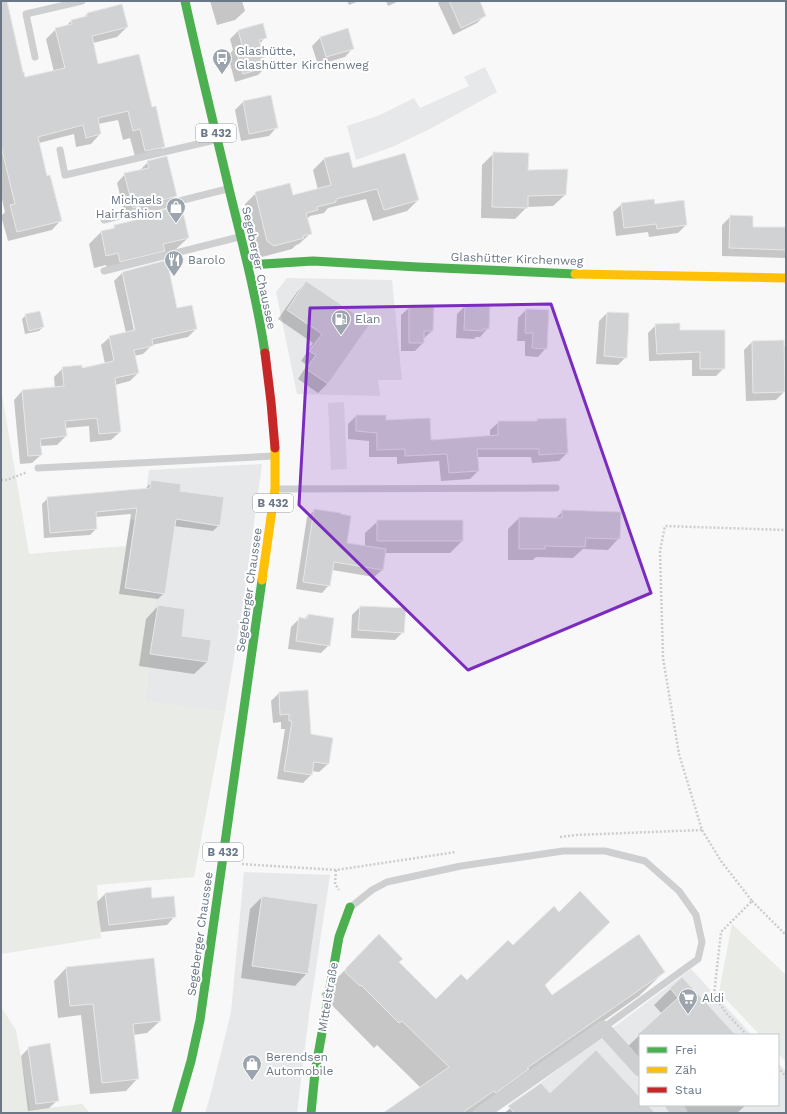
<svg xmlns="http://www.w3.org/2000/svg" width="787" height="1114" font-family="'Work Sans',sans-serif">
<style>
.built{fill:#e7e8e9}
.green{fill:#e8ebe6}
.shadow{fill:#0003;fill-rule:evenodd}
.building{fill:#d0d2d3;stroke:#e8e8e8}
.lines{fill:none;stroke-linecap:round;stroke-linejoin:round}
.path{stroke:#cccdce;stroke-width:2.5;stroke-dasharray:2 2;stroke-linecap:butt}
.lane{stroke:#cecfd1;stroke-width:7}
.street{stroke:#cecfd1;stroke-width:15}
.fast{stroke:#4caf50;stroke-width:9}
.slow{stroke:#ffc107;stroke-width:9}
.jam{stroke:#c62828;stroke-width:9}
.marked{fill:#7b2cbf;fill-opacity:0.2;stroke:#7b2cbf;stroke-width:3;stroke-linejoin:round}
.labels{text-anchor:middle;stroke-width:4;stroke-linejoin:round;paint-order:stroke}
.shield{fill:#fff;stroke:#97a0aa;stroke-width:1}
.shield-label{font-size:11px;font-weight:bold;fill:#6a7786}
.poi-label{font-size:12px;fill:#6a7786;stroke:#fff;text-anchor:start}
.street-label{font-size:12px;fill:#6a7786;stroke:#fff}
</style>
<rect width="100%" height="100%" fill="#f8f8f8"/>
<path class="built" d="M485,67L497,92L428,130L392,147L356,160L347,126L380,115L414,98L420,108L469,86L464,77Z
M287,278L392,280L402,380H378L380,396L297,394L276,292Z
M344,402L347,469L331,470L328,403Z
M262,464L243,604L225,712L145,702L155,596L121,590L126,546L131,519L142,521L149,470Z
M244,872L330,875L309,1015L297,1113H205L210,1097L231,1012Z
M691,969L752,1035H640V1105H778V1063L786,1071V1113H504L540,1083Z"/>
<path class="green" d="M1,389L29,554L126,546L121,590L155,596L145,701L225,712L194,877L97,885L101,938L1,954Z
M732,924L786,975V1062L778,1053V1035H760L719,992Z
M1,1007L16,1030L30,1110L82,1104L90,1113H1Z"/>
<path class="shadow" d="M210,1H242L245,11L235,20L217,25Z
M347,1H359L349,5Z
M386,1H399L388,6Z
M440,1H478L485,15L477,23L453,35L438,3Z
M87,14L127,27L117,37L93,43L98,66L151,108L164,146L154,156L136,160L130,138L123,140L118,120L98,124L100,134L91,144L76,147L74,134L39,143L47,177L61,220L52,230L8,241L1,216L5,212L1,195V20L25,78L54,72L46,39L56,29L65,27L71,21L83,18Z
M348,29L353,48L345,57L318,65L312,46L320,38Z
M238,31L266,37L259,44L266,67L258,75L235,82L228,56L233,50L230,39Z
M270,96L277,127L269,136L241,141L235,110L243,102Z
M494,153L527,171L565,195L553,206L527,207L515,219L481,218L482,165Z
M324,159L353,170L418,200L407,211L373,221L366,199L328,208L324,213L310,216L307,219L311,233L299,244L296,245L292,249L262,257L256,252L245,204L256,193L292,196L318,190L313,170Z
M148,162L176,196L168,204L125,215L117,183L125,174L140,170Z
M622,204L654,205L686,225L678,233L649,237L648,232L616,236L613,212Z
M731,216L752,228H786V258L722,256V225Z
M136,218L188,238L175,250L108,273L106,265L94,268L89,244L101,232L111,230L115,226L132,222Z
M123,272L176,310L196,329L188,337L152,345L143,354L134,356L138,373L130,381L115,385L120,432L111,440L90,442L89,426L65,428L66,436L57,445L40,446L41,455L32,463L20,464L14,400L22,391L55,388L54,377L63,368L81,369L105,364L101,345L110,337L126,333L114,281ZM123,277H125L137,335L135,336Z
M307,282L368,324L327,384L318,393L298,379L307,365L301,361L313,343L278,319L298,291Z
M465,306L488,328L480,337H476L474,339L456,338L457,314Z
M410,307L432,331L423,339V343L415,351H401V315Z
M526,310L546,348L538,357L525,356V341H517L518,318Z
M607,313L626,357L618,365L596,364L599,321Z
M26,315L43,327L39,331L25,334L22,319Z
M656,325L679,331L724,368L716,376H692V360L649,361L648,333Z
M752,342L786,347V383H784V392L776,400L746,401L744,350Z
M356,416L385,421L430,441L490,437V430L499,422H536L538,420L567,453L559,461L532,463L531,457H477L478,471L470,479L441,481L439,461L397,464V457H369V441L348,439V424Z
M152,482L219,525L213,531L174,526L164,593L158,599L119,594L131,514L95,517L96,529L90,535L44,538L42,504L48,498L145,490L146,488Z
M315,510L346,543L365,547V533L378,521L462,541L450,553H385L382,570L374,577L332,570L329,585L322,593L296,589L307,517Z
M563,511L619,538L608,550L583,549L573,558L536,557L533,560H508V529L519,518L555,519Z
M158,606L181,636L207,662L194,674L139,666L146,619Z
M360,607L403,632L395,640L351,638L352,615Z
M308,615L329,645L321,653L288,649L291,627L299,619H304Z
M279,693L310,735L332,738L328,764L319,772L311,771V775L303,783L277,779L285,729H281V722L273,723L271,701Z
M105,894L151,900L175,916L167,925L101,932L97,902Z
M262,897L307,973L295,986L241,978L250,909Z
M379,936L398,962L436,1001L467,981L552,996L664,972L639,996L472,1113H384L421,1088L377,1045L374,1048L321,994Z
M66,968L160,1021L147,1033L133,1035L138,1078L126,1091L90,1094L81,1015L58,1018L54,981Z
M682,978L735,1035H640V1065L625,1049L662,1014L654,1005Z
M29,1048L58,1100L49,1108L28,1111L21,1056Z
M550,1094L640,1098V1105H646L643,1113H505L520,1099Z
M678,1105H746L737,1113H685Z"/>
<path class="building" d="M7,1L23,72H24L25,77L65,68L55,28L72,24L71,20L87,16V13L122,4L128,27L92,36L98,64L139,54L152,107L156,106L165,147L145,151L140,129L133,131L128,111L98,118L101,134L86,138L83,125L38,137L47,176L50,175L62,221L17,232L10,205L15,204L1,146V2Z
M449,1H480L486,16L461,28Z
M263,23L267,38L259,40L267,67L243,74L235,47L242,45L238,30Z
M348,28L354,49L326,57L320,37Z
M271,95L278,128L249,134L243,101Z
M349,152L353,168L405,153L419,200L384,210L377,189L336,199V202L317,207L318,210L306,213L312,234L303,236L304,238L274,246L267,241L255,192L290,183L293,195L331,185L324,158Z
M493,152L529,153L528,170L568,169L566,195L528,196V208L492,207Z
M167,156L177,196L133,208L124,173L149,168L147,161Z
M654,199L655,204L684,200L687,225L657,229L656,224L624,228L621,203Z
M179,206L181,213L183,212L189,238L163,244L165,251L120,262L118,253L106,256L101,231L115,228L114,225L136,220L135,217Z
M730,215L753,216V227H786V250L729,248Z
M167,260L177,308L192,305L197,329L152,339L153,346L134,350L139,373L115,378L121,432L99,434L97,418L65,421L67,436L40,439L42,455L28,456L22,390L64,386L62,367L82,365V368L114,361L109,336L135,330L122,272Z
M306,281L370,324L328,384L306,369L316,355L309,351L322,334L287,310Z
M465,305H490L489,329H483V331L464,330Z
M409,306H434L433,331H424V343H409Z
M526,309L549,310L547,349L532,348L533,333H525Z
M40,311L44,327L29,331L25,314Z
M607,312L629,313L627,358L604,356Z
M680,323V330H725V369H700V352L657,354L655,324Z
M784,340L785,392L753,393L752,341Z
M356,415H386V420L430,418L431,440L498,435V421H537V419L566,418L568,453L539,455V449H477L479,471L449,473L447,454L405,456V449L377,450V433L356,431Z
M151,480L181,484L180,491L224,497L220,526L176,519L165,594L125,588L137,508L96,512L97,529L50,533L47,497L150,488Z
M314,509L341,513V514L351,516L347,543L386,549L383,570L334,562L330,586L303,582Z
M562,510L621,512L620,539L586,538L585,547L545,546V549H519V517L562,518Z
M377,520H463V541H377Z
M158,605L185,609L182,636L211,640L208,662L150,654Z
M360,606L406,608L404,633L358,630Z
M308,614L334,618L330,646L296,641L299,617L307,619Z
M308,690L311,734L333,738L329,764L314,762L312,775L284,771L292,721H289V714L280,715L279,692Z
M151,887L152,898L174,896L176,917L109,925L105,893Z
M580,891L610,922L545,985L552,995L639,934L665,972L527,1068L529,1069L496,1093L494,1091L462,1113H383L449,1067L402,1021L399,1023L361,985L360,986L345,972L346,968L379,934L403,959L399,962L436,999L461,974L467,980L508,940L513,945L554,906L559,912Z
M262,896L318,904L308,974L252,966Z
M154,958L161,1021L133,1024L139,1079L102,1083L93,1004L70,1006L66,967Z
M682,977L736,1035H637L678,998L670,988Z
M50,1043L59,1101L36,1104L28,1047Z
M596,1050L640,1097V1105H648L655,1113H514L508,1106L541,1083L550,1093Z"/>
<g class="lines">
<path class="path" d="M1,480H7L27,472
M560,837L575,835L702,830
M242,864L336,870L456,852
M336,870L335,884L339,890
M752,901L786,935
M747,1035L726,1013L714,995L721,932L752,901L721,861L702,830L679,754L663,658L660,551L665,526L786,530
M778,1067L786,1077"/>
<path class="lane" d="M35,57L26,14L82,1
M60,150L65,175L215,140
M104,220L227,189
M104,271L239,237
M38,468L274,456
M277,489L556,488
M352,906L372,890L387,882L461,866L563,851H605L645,861L679,891L696,915L702,942L698,959L603,1028"/>
<path class="street" d="M673,1105L680,1113
M482,1113L603,1028L640,1069"/>
<path class="fast" d="M185,1C199,65 215,129 230,193C243,246 257,299 265,353
M248,265L313,261L418,267L575,274
M176,1113L191,1061L200,1020L262,580
M311,1113L315,1072L339,937L350,907"/>
<path class="slow" d="M575,274L786,278
M262,580L275,489V448"/>
<path class="jam" d="M265,353L271,402L275,448"/>
</g>
<path class="marked" d="M551,304L651,593L468,670L299,505L310,308Z"/>
<defs>
<g id="bus-pin" transform="scale(1)"><path d="M0 17L-7.5 6A9.5 9.5 0 1 1 7.5 6Z" fill="#9ca4ae" stroke="#fff"/><path d="M-5-6H5V4H4V6H2V4H-2V6H-4V4H-5ZM-3.5-4V0h7V-4ZM-3.5 1.2v1.5H-2V1.2ZM2 1.2v1.5H3.5V1.2Z" fill="#fff"/></g>
<g id="shop-pin" transform="scale(1)"><path d="M0 17L-7.5 6A9.5 9.5 0 1 1 7.5 6Z" fill="#9ca4ae" stroke="#fff"/><path d="M-5-2.5h2.3a2.7 3.5 0 0 1 5.4 0H5L5.5 6h-11ZM-1.5-2.5h3a1.5 2.3 0 0 0-3 0Z" fill="#fff"/></g>
<g id="restaurant-pin" transform="scale(1)"><path d="M0 17L-7.5 6A9.5 9.5 0 1 1 7.5 6Z" fill="#9ca4ae" stroke="#fff"/><path d="M-5-6h1v4h1v-4h1v4h1v-4h1v5L-1.5 .5V6h-2V.5L-5-1ZM5-6V6H3V1.5H1.5Q1.5-4 5-6Z" fill="#fff"/></g>
<g id="fuel-pin" transform="scale(1)"><path d="M0 17L-7.5 6A9.5 9.5 0 1 1 7.5 6Z" fill="#9ca4ae" stroke="#fff"/><path d="M-5.5-6h7V0h2V4h1.3V-2.5L3-4.5l.8-.8L6-3V5H2.5V1h-1V6h-7ZM-4.2-4.7v3.2H.2V-4.7Z" fill="#fff"/></g>
<g id="supermarket-pin" transform="scale(1)"><path d="M0 17L-7.5 6A9.5 9.5 0 1 1 7.5 6Z" fill="#9ca4ae" stroke="#fff"/><path d="M-6-5.5h2.5l.6 2H6L4.5 2H-2.5L-4.4-4H-6ZM-1.5 3.2a1.3 1.3 0 1 0 .1 0ZM3 3.2a1.3 1.3 0 1 0 .1 0Z" fill="#fff"/></g>
</defs>
<g fill-rule="evenodd">
<use href="#bus-pin" x="222" y="58"/>
<use href="#shop-pin" x="176" y="207"/>
<use href="#restaurant-pin" x="174" y="260"/>
<use href="#fuel-pin" x="341" y="319"/>
<use href="#supermarket-pin" x="688" y="998"/>
<use href="#shop-pin" x="252" y="1064"/>
</g>
<g class="labels">
<g class="shield">
<rect x="196" y="124" width="40" height="18" rx="3"/>
<rect x="253" y="494" width="40" height="18" rx="3"/>
<rect x="203" y="843" width="40" height="18" rx="3"/>
</g>
<g class="shield-label">
<text x="216" y="137">B 432</text>
<text x="273" y="507">B 432</text>
<text x="223" y="856">B 432</text>
</g>
<g class="poi-label">
<text x="236" y="55">Glashütte,<tspan x="236" dy="14">Glashütter Kirchenweg</tspan></text>
<text x="162" y="204" text-anchor="end">Michaels<tspan x="162" dy="14">Hairfashion</tspan></text>
<text x="188" y="264">Barolo</text>
<text x="355" y="323">Elan</text>
<text x="702" y="1002">Aldi</text>
<text x="266" y="1061">Berendsen<tspan x="266" dy="14">Automobile</tspan></text>
</g>
<g class="street-label">
<text transform="translate(517 259) rotate(2)" y="4">Glashütter Kirchenweg</text>
<text transform="translate(259 268) rotate(78)" y="4">Segeberger Chaussee</text>
<text transform="translate(249 590) rotate(-82)" y="4">Segeberger Chaussee</text>
<text transform="translate(200 934) rotate(-82)" y="4">Segeberger Chaussee</text>
<text transform="translate(328 997) rotate(-80)" y="4">Mittelstraße</text>
</g>
</g>
<rect width="787" height="1114" fill="none" stroke="#6a7786" stroke-width="4"/>
<rect x="639" y="1034" width="140" height="72" fill="#ffffff" stroke="#c3c9cf"/>
<rect x="647" y="1047" width="20" height="6" fill="#4caf50" stroke="#c3c9cf"/>
<text x="675" y="1054" font-size="12" fill="#6a7786">Frei</text>
<rect x="647" y="1067" width="20" height="6" fill="#ffc107" stroke="#c3c9cf"/>
<text x="675" y="1074" font-size="12" fill="#6a7786">Zäh</text>
<rect x="647" y="1087" width="20" height="6" fill="#c62828" stroke="#c3c9cf"/>
<text x="675" y="1094" font-size="12" fill="#6a7786">Stau</text>
</svg>
